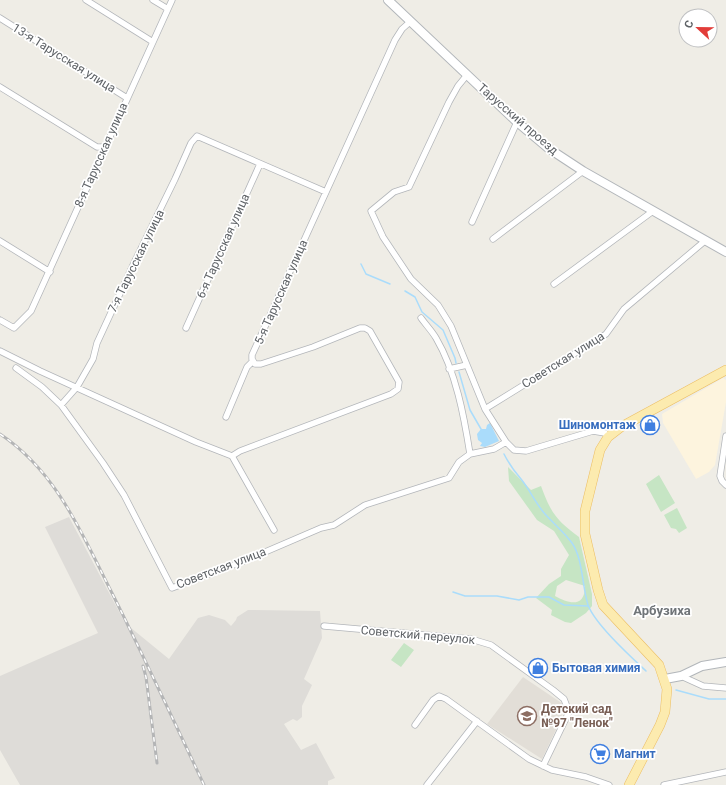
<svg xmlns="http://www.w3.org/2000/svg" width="726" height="785" font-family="Roboto,sans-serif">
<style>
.commercial{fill:#fdf4de}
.industrial{fill:#dedcd8}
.education{fill:#e2ded7}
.green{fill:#c6e5c4;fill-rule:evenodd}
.water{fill:#aadcfb}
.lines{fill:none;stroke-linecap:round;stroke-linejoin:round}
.stream{stroke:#aadcfb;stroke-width:1.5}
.street-casing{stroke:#b3b6ba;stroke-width:7}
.secondary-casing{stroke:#b2b6ba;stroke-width:10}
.primary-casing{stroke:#ecbe63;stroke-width:10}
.street{stroke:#fff;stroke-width:5.5}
.secondary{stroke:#fff;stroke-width:8}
.primary{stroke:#fcebaf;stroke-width:9}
.rail-casing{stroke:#b4b5b6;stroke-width:3}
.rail{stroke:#fff;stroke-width:1.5;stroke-dasharray:4.5;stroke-linecap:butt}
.labels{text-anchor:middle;stroke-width:3.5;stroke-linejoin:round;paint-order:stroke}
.street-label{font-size:12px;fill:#5e6266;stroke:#fff}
.shop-label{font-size:12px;font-weight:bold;fill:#366cbe;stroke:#fff;text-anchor:start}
.education-label{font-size:12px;font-weight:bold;fill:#785e54;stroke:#fff;text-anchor:start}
.neighbourhood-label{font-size:13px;font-weight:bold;fill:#6f7478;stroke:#fff}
</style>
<rect width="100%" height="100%" fill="#efede6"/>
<path class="commercial" d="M723,378L726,380V402L715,465L709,472L696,479L663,423L662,414Z"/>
<path class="industrial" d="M69,517L125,623L169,659L198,618L209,615L225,620L231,626L236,620L237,617L248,610L320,611L322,638L304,679L312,685L302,706V717L297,721L293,719L284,724L301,750L316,743L335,778L328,781V785H20L0,750V676L98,633L45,527Z"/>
<path class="education" d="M523,677L563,704L561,719L542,759L487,724Z"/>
<path class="green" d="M508,467L531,490L541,486C551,513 556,520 579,537L592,594V606L586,613L571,623L565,622L551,615L552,610L536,598L549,584L561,576V569L569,555L554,531L537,520L509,481ZM566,580L585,586C585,608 569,604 555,596L557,586Z
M659,475L675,503L661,512L646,484Z
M677,508L687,528L679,533L676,529L671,528L664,515Z
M404,643L414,650L401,667L391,660Z"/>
<path class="water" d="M490,423L499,441L485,447L480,446L482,443L478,440L477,434L481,429H486L487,425Z"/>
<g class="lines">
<path class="stream" d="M361,264L366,274L390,284
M405,291L415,297L422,312L443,330L455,358L456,363
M459,372L470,410L481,429
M504,454C509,464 514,471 521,479C530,490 536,504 545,514C554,524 564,532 572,543C583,559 582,586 588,605C595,624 630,656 646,671
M453,592L465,596H497L519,600L528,597H549L564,605L588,606
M676,690L709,699H726"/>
<g class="street-casing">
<path id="street" d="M86,0L153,42
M153,0L168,9
M0,18L127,98
M467,75L458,86L449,102L409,187L394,192L371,211L383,237L411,279L438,305L451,326L485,409L506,442
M0,87L97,147H105
M472,222L517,122
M493,239L583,171
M0,241L50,272
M554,284L653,211
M421,318C426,325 432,331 436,338C456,372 464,416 470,454
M0,320L14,328L31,311L172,0
M186,328L260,164
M0,351L40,371L196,442L232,456L274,530
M16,368L42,387L61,405L103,463L124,495L172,588L244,561L321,528L334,525L365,505L449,478L459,462L470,454L494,449L506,442L514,450L526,451L593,431L605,433L608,437
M449,369L467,365
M61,405L77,387L93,359L97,343L134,263L175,179L191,143L197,136L326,192
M485,409L606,334L624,309L706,240
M226,417L247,367L253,361
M726,436L720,476L722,481L726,485
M232,456L240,451L391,394L398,389L399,382L370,331L365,328H360L313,347L261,364H255L252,359V355L395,40L402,29L411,21
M324,626L471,639L491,645L553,690L564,699L569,712L543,766
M681,676L703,686L726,688
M415,725L433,700L439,696L446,699L529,759L552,770L586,777L609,785
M427,785L477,721
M664,785L726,772"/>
</g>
<g class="secondary-casing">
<path id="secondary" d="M388,0L517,122L548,148L583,171L726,252
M665,679L681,676L702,666L726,662"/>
</g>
<g class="primary-casing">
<path id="primary" d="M629,785L660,725L665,712L667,689L659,665L603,605L598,590L585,534V511L600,450L608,437L621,427L726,370"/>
</g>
<use href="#street" class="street"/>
<use href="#secondary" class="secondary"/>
<use href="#primary" class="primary"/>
<g class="rail-casing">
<path id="rail" d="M0,434C57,472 82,534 112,593C144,657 174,721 204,785
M143,666L146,677L157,763"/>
</g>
<use href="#rail" class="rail"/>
</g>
<defs>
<g id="shop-ring" transform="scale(1)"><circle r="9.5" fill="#fff" stroke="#3f7fe0" stroke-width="1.5"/><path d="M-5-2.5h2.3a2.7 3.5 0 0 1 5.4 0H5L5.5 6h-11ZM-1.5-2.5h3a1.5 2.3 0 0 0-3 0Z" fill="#3f7fe0"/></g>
<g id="school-ring" transform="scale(1)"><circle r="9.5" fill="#fff" stroke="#8d6e63" stroke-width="1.5"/><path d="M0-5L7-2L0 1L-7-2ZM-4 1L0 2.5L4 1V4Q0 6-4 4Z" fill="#8d6e63"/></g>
<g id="supermarket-ring" transform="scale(1)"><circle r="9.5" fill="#fff" stroke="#3f7fe0" stroke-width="1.5"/><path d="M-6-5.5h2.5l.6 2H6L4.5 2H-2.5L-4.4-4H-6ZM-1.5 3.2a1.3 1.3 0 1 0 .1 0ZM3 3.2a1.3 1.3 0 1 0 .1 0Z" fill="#3f7fe0"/></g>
</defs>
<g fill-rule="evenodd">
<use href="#shop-ring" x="650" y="425"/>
<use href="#shop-ring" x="538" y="668"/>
<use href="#school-ring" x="527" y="716"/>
<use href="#supermarket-ring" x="600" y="754"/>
</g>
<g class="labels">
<g class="street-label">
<text transform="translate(64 58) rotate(32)" y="4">13-я Тарусская улица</text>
<text transform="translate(518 119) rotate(41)" y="4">Тарусский проезд</text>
<text transform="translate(101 155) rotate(-66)" y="4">8-я Тарусская улица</text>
<text transform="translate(223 246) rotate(-66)" y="4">6-я Тарусская улица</text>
<text transform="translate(136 261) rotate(-64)" y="4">7-я Тарусская улица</text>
<text transform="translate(281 292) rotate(-66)" y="4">5-я Тарусская улица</text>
<text transform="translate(563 360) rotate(-32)" y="4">Советская улица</text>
<text transform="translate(221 568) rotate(-21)" y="4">Советская улица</text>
<text transform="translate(418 635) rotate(5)" y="4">Советский переулок</text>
</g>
<g class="shop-label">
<text x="636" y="429" text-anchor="end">Шиномонтаж</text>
<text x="552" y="672">Бытовая химия</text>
<text x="614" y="758">Магнит</text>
</g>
<g class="education-label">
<text x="541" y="713">Детский сад<tspan x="541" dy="14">№97 "Ленок"</tspan></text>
</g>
<g class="neighbourhood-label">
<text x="662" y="615">Арбузиха</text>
</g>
</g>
<g transform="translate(698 28) rotate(292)"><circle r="19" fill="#ffffff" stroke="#bfc0c2"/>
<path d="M0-3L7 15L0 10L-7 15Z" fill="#e23d39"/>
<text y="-6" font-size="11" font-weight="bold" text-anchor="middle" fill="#5e6266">С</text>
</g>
</svg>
